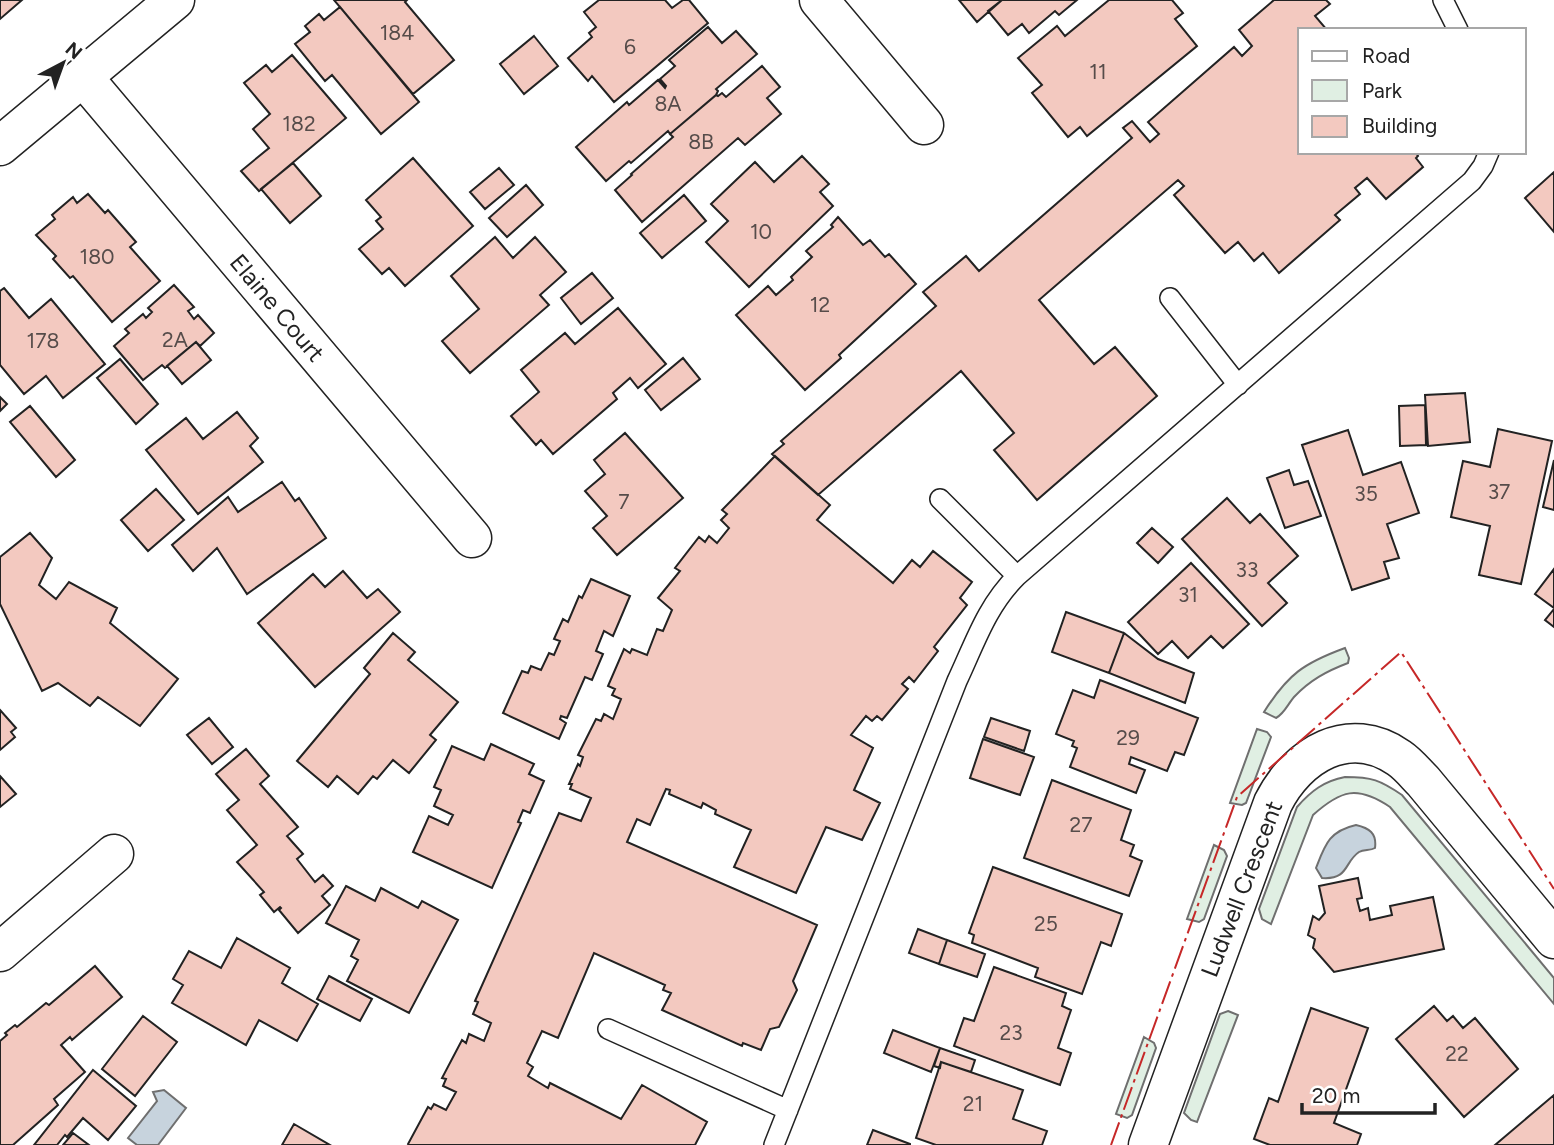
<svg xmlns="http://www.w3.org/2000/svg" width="1554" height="1145" font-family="Figtree,sans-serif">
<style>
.green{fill:#e0efe3;stroke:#6f6f6f;stroke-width:2}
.water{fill:#c7d3dd;stroke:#6f6f6f;stroke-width:2}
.building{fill:#f3c9c0;stroke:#222;stroke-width:2}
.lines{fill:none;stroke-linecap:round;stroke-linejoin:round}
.lane-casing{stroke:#222;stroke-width:22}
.street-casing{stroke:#222;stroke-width:41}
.lane{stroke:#fff;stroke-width:19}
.street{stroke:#fff;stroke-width:38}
.power{stroke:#c62828;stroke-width:2;stroke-dasharray:24 5 3.5 5;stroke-linecap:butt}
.labels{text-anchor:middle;stroke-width:5;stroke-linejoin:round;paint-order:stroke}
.number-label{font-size:21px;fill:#564c4a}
.street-label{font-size:24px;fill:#222;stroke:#fff}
</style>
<rect width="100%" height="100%" fill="#fff"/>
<path class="green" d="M1345,648L1349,658L1348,663C1327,671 1310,680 1294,697C1288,704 1284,714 1276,718L1264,712C1288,674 1304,663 1345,648Z
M1257,729L1267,732L1271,737L1246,803L1242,805L1230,803Z
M1345,777C1372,777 1380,780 1402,795L1554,978V1004L1390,807C1357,785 1341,790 1313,815L1271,924L1262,919L1259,909L1297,807C1311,791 1324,781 1345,777Z
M1214,845L1224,850L1227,856L1204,919L1199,922L1187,919Z
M1228,1011L1238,1015L1197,1122L1191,1120L1184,1113L1220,1014Z
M1144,1037L1154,1043L1156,1048L1132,1115L1127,1118L1116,1114Z"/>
<path class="water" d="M1356,825C1369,828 1377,833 1375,848C1370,851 1364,849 1359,852C1344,862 1349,880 1322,878L1316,868C1325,845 1329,831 1356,825Z
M164,1090L186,1108L158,1145H137L128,1138L157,1101L153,1092Z"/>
<path class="building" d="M0,0H22L0,19Z
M334,0H407L405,2L454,60L413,94Z
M599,0H665L672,8L683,0H689L708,23L614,102L592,76L588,81L568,58L592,37L589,33L596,27L584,12Z
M959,0H1002L977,22Z
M1002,0H1077L1059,15L1055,11L1029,33L1022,24L1008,35L988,11Z
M1109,0H1172L1183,13L1175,19L1197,46L1087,136L1080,127L1068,137L1032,93L1042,85L1018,58L1057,26L1065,36Z
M1274,0H1326L1330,4L1315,16L1327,30H1300V152H1415L1418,156L1416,158L1423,167L1386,199L1367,178L1355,188L1360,194L1335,215L1340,220L1279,273L1263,253L1254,261L1238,242L1225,253L1174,195L1184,186L1178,180L1039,300L1094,364L1115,347L1157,396L1037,500L994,450L1014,433L961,371L818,495L772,454L784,444L781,441L936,306L923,292L966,256L979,271L1132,138L1123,128L1132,121L1150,142L1159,134L1148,122L1234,47L1242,56L1252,46L1239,30Z
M340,7L419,102L381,134L332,75L325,81L295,44L310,32L305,26L319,14L324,20Z
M708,27L722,43L736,31L757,54L716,89L718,91L716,95L670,134L668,131L631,163L629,161L606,181L576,147L627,102L629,105L658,80L665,88L666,86L660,79L675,66L669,60Z
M534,36L558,66L524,94L500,64Z
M292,55L346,118L259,191L241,171L269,148L253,129L270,114L244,83L266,65L272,72Z
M762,66L780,87L767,98L781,114L745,145L738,138L642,222L615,190L632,175L631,174L673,137L670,134L716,95L718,96L722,93L726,97Z
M802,156L829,184L820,192L833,206L749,287L706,242L728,221L711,204L755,162L774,182Z
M413,158L473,226L405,286L389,268L382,274L359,249L383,229L376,221L381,217L366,200Z
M293,163L321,196L290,223L261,189Z
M499,168L514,185L485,209L470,192Z
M1554,172V232L1525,198Z
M526,185L543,205L507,237L489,218Z
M88,194L105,213L108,210L136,242L130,247L160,281L112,322L73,276L70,278L53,259L56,256L36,235L55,219L52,215L73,197L77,203Z
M684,195L706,221L662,258L640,233Z
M838,217L863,245L870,240L885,257L889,254L916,284L839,355L841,358L805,390L736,315L768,286L776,295L793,280L791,277L812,257L806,251L833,227L831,225Z
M495,237L513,258L535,237L566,272L540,295L549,305L470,373L442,341L479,309L451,276Z
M592,273L613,298L581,324L561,298Z
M174,285L194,307L188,311L194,319L198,315L214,333L200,346L196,342L165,368L162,365L143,380L114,346L129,333L125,329L143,314L146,318L152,312L148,308Z
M4,288L29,318L51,299L105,364L63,398L46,376L24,394L0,365V291Z
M618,308L666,364L638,388L630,378L613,393L617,399L553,454L541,440L536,445L511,416L539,392L521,370L565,333L575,344Z
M196,342L211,360L182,384L167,366Z
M683,358L700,379L661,410L645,390Z
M120,359L158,404L136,424L97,378Z
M1465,393L1470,442L1428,446L1425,395Z
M0,397L7,404L0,411Z
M1425,405L1426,445L1400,446L1399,406Z
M30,406L75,460L56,477L10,422Z
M237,412L258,438L250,446L263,462L198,514L146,450L186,418L203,439Z
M1498,429L1552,441L1521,584L1479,575L1490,526L1451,517L1463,461L1490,467Z
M1348,430L1363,475L1401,462L1419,513L1387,524L1399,558L1384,562L1389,578L1352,590L1302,445Z
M625,433L683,498L617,555L593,528L607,516L585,491L605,474L594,460Z
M775,456L830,505L817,520L893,583L912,560L920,567L933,551L972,582L960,598L967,605L934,647L938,651L914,682L909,677L902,684L908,689L882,720L877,716L872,721L866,716L851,735L873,748L854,790L880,803L862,840L826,827L796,893L734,867L751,830L715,814L716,810L703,803L701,808L669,794L670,790L666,789L650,825L637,819L627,842L817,925L793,981L797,990L779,1027L770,1029L761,1050L743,1043L742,1046L662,1010L671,993L663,990L665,985L594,953L558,1038L542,1031L527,1063L533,1067L528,1076L548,1088L550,1083L621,1119L642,1085L707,1122L695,1145H409L408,1144L428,1107L431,1109L434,1104L446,1110L456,1092L443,1086L446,1079L442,1078L462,1040L466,1043L469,1034L484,1041L491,1023L473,1014L478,1002L475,1001L559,813L581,821L591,798L570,789L572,784H569L578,764L580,766L583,757L578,755L596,719L601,721L604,714L613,719L621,699L612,695L615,689L608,686L624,649L630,653L632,649L647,655L657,629L663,631L672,610L658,598L680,571L675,568L699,537L705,542L709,536L717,543L729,528L721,520L727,514L722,510Z
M1554,460V510L1543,507Z
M1289,470L1294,485L1308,481L1321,516L1285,528L1267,478Z
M282,482L295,501L299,498L326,538L247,594L217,548L193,571L172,545L228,497L238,512Z
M156,489L184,520L148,551L121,520Z
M1227,498L1250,523L1260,514L1298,556L1268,583L1287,603L1262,626L1182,539Z
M1152,528L1173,547L1158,563L1137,543Z
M30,533L52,558L39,585L56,599L69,582L117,608L110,623L178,679L140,726L98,697L90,706L58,683L42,691L0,604V557Z
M1191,563L1249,624L1223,648L1211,636L1188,658L1172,641L1158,654L1128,622Z
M1554,569V608L1535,594Z
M343,571L367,598L378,589L400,612L315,687L258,623L313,574L325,587Z
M591,579L630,596L613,636L604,631L596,651L603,654L592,680L585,677L567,718L561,716L560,719L566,723L559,739L503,713L522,671L528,673L531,666L541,670L549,653L554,655L560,641L554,639L563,619L568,622L579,596L582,598Z
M1554,609V627L1545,620Z
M1066,612L1124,633L1109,673L1052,652Z
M393,633L415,652L408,660L458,702L430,735L436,740L409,773L393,760L377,779L373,776L358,794L337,776L328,787L297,761L370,674L364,668Z
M1124,633L1158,659L1194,673L1185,703L1109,673Z
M1100,680L1198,718L1184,755L1175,752L1167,771L1131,757L1129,764L1145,770L1136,793L1070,767L1077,748L1072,746L1074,741L1056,734L1073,690L1094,698Z
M0,710L16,728L11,732L15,737L0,750Z
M209,718L233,747L212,764L187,735Z
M991,718L1030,731L1024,751L984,737Z
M983,739L1034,757L1020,795L970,778Z
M491,744L534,764L529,774L544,781L530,813L523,810L518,822L521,823L492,888L413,852L429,816L448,825L453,815L434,806L441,790L434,787L452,746L484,760Z
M246,749L269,776L260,784L298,827L287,836L303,854L297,859L315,882L323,875L333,886L322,896L330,905L298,933L279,910L281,908L280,907L274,912L260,895L264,892L237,862L257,845L227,810L239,800L216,774Z
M0,776L16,794L0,807Z
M1052,780L1131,810L1121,840L1134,845L1130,856L1142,861L1129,896L1024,858Z
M993,867L1122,914L1111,946L1101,942L1082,994L1035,977L1038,968L972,943L974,935L969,933Z
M1358,878L1362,898L1357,899L1360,911L1368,908L1370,920L1392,915L1390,906L1433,897L1444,949L1334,972L1313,948L1315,939L1308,935L1313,916L1319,920L1325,913L1319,886Z
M346,886L375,901L381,888L418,908L422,901L458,920L409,1013L347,981L358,960L351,956L359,940L326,923Z
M918,929L947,940L939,964L909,953Z
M237,938L290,968L282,983L318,1004L297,1041L259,1020L246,1045L172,1003L183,985L173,979L189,951L221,968Z
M947,940L985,954L977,977L939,964Z
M95,966L122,997L72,1040L70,1037L61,1045L85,1072L54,1099L58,1105L13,1145H0V1041L7,1035L5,1033L15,1025L17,1027L46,1003L49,1005Z
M994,967L1066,993L1062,1006L1071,1010L1058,1048L1071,1053L1060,1085L954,1046L964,1018L974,1021Z
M329,976L372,999L360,1021L317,999Z
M1434,1006L1447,1021L1453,1016L1463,1028L1475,1018L1518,1069L1464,1117L1396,1039Z
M1311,1008L1368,1028L1334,1123L1361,1134L1357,1145H1270L1254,1139L1269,1098L1278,1102Z
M143,1016L177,1042L135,1096L102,1069Z
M893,1030L940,1048L931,1072L884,1053Z
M940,1048L975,1060L971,1072L941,1062L940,1068L934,1066Z
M941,1062L1023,1090L1013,1119L1047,1131L1042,1145H936L916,1138Z
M93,1070L136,1106L108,1140L83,1118L67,1137L65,1135L57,1145H34Z
M1554,1095V1145H1495Z
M294,1124L330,1145H282Z
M873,1130L910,1144V1145H867Z
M73,1133L89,1145H63Z"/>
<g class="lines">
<g class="lane-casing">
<path id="lane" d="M1443,0L1458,30
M1170,298L1238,385
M940,499L1017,576
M608,1029L788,1110
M774,1145L957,681C975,643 986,607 1017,576L1472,181L1483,166L1489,152"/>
</g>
<g class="street-casing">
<path id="street" d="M819,0L924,125
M83,77L472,538
M0,146L175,0
M0,952L114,854
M1148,1145L1273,803C1297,755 1349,723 1399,758C1408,764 1416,774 1423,781L1554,939"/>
</g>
<use href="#lane" class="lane"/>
<use href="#street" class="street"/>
<path class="power" d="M1111,1145L1237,797L1401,652L1554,889"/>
</g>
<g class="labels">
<g class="number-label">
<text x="397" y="40">184</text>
<text x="630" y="54">6</text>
<text x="1098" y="79">11</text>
<text x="668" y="111">8A</text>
<text x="299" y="131">182</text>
<text x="701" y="149">8B</text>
<text x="761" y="239">10</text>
<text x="97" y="264">180</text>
<text x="820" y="312">12</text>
<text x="175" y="347">2A</text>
<text x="43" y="348">178</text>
<text x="1499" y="499">37</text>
<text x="1366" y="501">35</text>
<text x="624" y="509">7</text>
<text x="1247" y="577">33</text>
<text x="1188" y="602">31</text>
<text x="1128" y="745">29</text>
<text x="1081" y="832">27</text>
<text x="1046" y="931">25</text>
<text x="1011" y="1040">23</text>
<text x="1457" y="1061">22</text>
<text x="973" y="1111">21</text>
</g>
<g class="street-label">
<text transform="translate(277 308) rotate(50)" y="8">Elaine Court</text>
<text transform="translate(1242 889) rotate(-69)" y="8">Ludwell Crescent</text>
</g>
</g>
<rect x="1298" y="28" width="228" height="126" fill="#ffffff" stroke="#a7a7a7" stroke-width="2"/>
<rect x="1312" y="51" width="35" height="10" fill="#ffffff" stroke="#a7a7a7" stroke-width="2"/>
<text x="1362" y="63" font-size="21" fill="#222222">Road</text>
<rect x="1312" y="80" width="35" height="21" fill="#e0efe3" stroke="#a7a7a7" stroke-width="2"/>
<text x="1362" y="98" font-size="21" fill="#222222">Park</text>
<rect x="1312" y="116" width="35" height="21" fill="#f3c9c0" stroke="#a7a7a7" stroke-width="2"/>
<text x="1362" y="133" font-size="21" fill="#222222">Building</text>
<g transform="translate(63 63) rotate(41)" stroke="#ffffff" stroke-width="5" paint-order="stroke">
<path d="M0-5L12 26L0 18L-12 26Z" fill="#222222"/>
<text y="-10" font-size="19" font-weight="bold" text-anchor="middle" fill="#222222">N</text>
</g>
<path d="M1302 1103v10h133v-10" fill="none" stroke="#222222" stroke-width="3.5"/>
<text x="1312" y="1103" font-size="21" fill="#222222" stroke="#ffffff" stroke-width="5" paint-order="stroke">20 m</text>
</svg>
